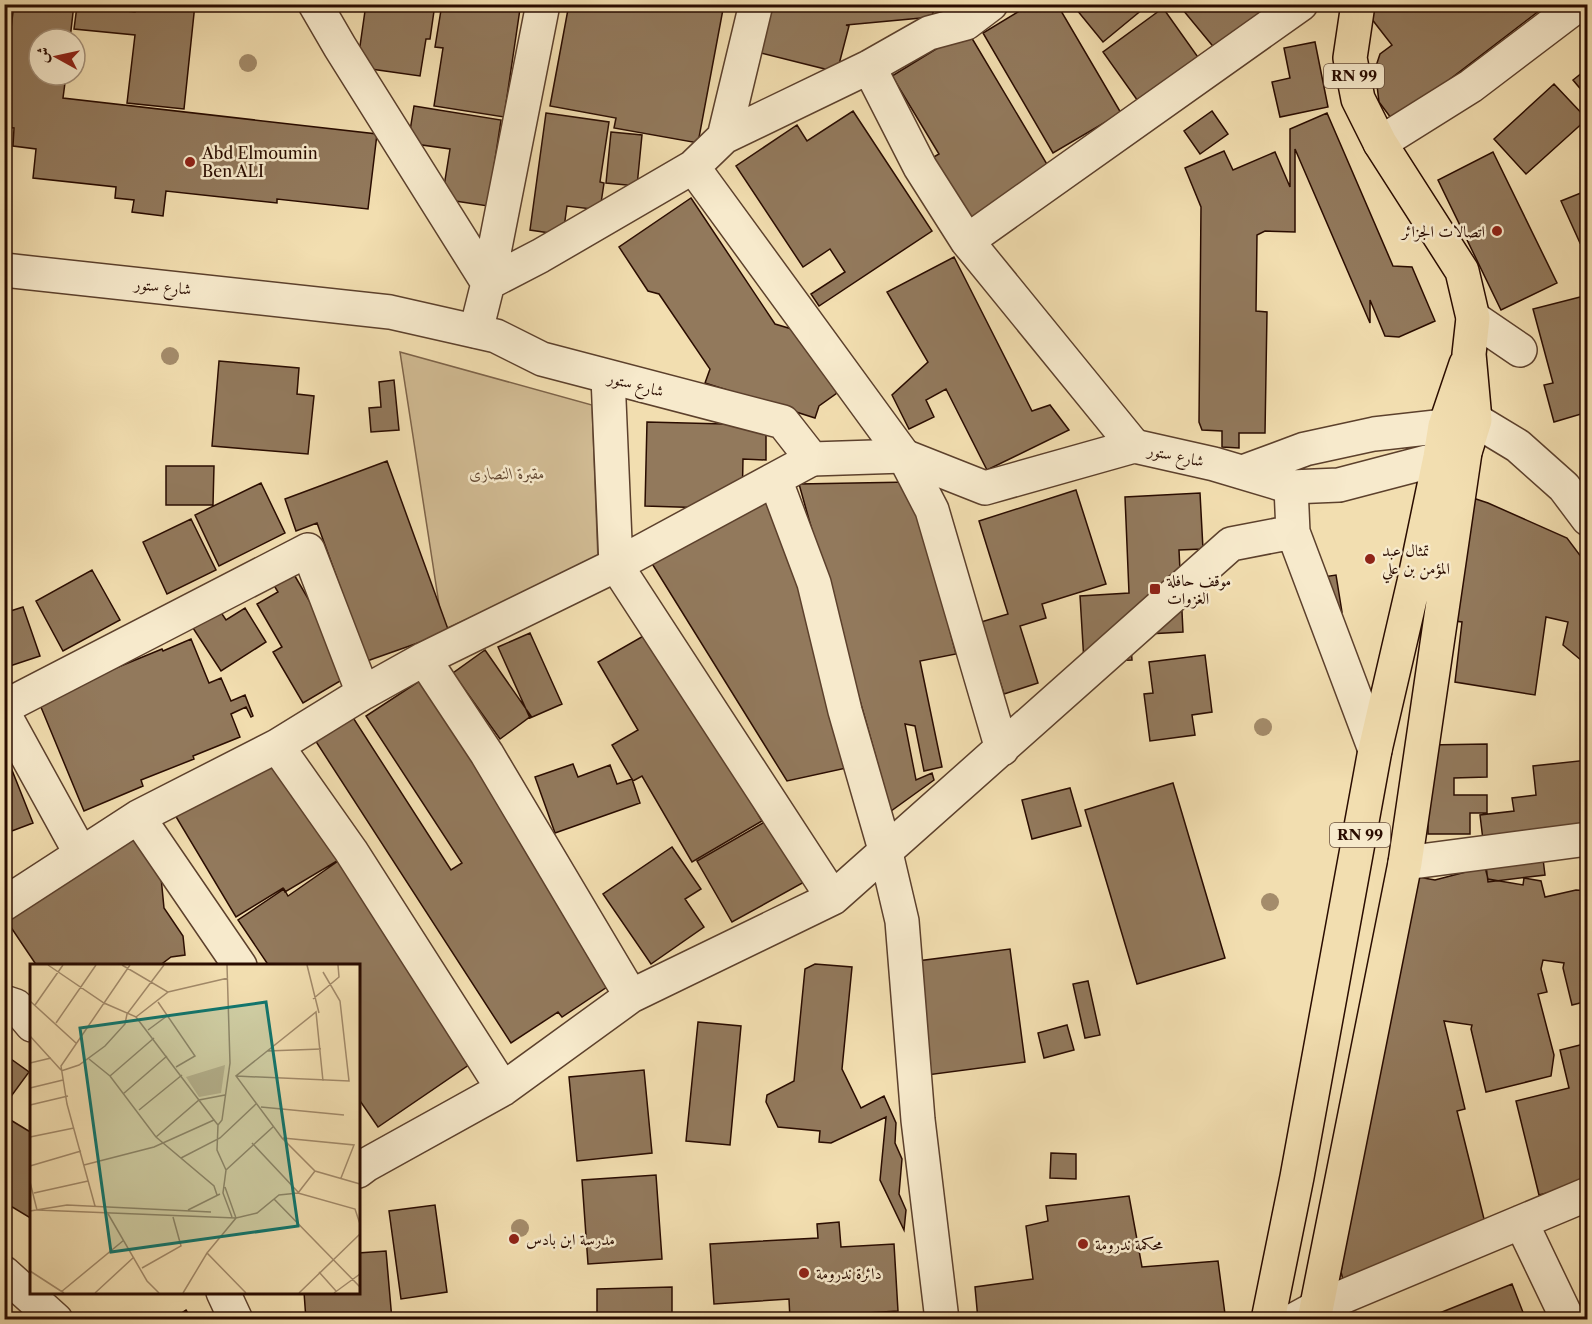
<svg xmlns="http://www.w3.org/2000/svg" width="1592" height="1324" font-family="'Libre Caslon Text',Amiri,serif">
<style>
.green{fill:#d0ba92;stroke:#7d6349;stroke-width:1.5}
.building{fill:#92795c;stroke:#2a0c00;stroke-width:1.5}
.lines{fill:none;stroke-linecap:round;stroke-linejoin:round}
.minor-casing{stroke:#5c402c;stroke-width:36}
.tertiary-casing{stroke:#5c402c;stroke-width:36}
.primary-casing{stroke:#2a0c00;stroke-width:36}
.minor{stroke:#f7eacc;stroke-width:33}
.tertiary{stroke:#f7eacc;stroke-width:33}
.primary{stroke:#f2deb0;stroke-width:33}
.tree{fill:#a48c6b}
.poi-dot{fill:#8f2418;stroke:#f7eacc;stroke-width:2}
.labels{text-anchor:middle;stroke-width:5;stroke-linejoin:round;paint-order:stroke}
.shield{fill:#f7eacc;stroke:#684f3d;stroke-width:1.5}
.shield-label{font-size:15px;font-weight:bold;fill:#2a0c00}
.poi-label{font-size:16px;fill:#2a0c00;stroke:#f7eacc;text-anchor:start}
.street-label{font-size:16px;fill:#2a0c00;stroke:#f7eacc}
.park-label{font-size:16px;font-style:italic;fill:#644933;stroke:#f7eacc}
.inset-road{fill:none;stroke:#a28a6a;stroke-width:1.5}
.view{fill:#0f766e;fill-opacity:0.15;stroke:#0f766e;stroke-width:3}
.inset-edge{fill:none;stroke:#2a0c00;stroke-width:3}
</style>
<rect width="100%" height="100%" fill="#f2deb0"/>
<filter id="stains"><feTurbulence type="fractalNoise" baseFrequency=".00333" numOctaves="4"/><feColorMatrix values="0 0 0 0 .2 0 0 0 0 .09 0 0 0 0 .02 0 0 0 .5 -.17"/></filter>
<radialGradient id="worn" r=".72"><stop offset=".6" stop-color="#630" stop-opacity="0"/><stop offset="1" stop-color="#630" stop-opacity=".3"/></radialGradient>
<path class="green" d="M400,352L592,405L598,560L443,630Z"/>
<path class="building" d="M14,4H74L70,39H39V75H66L63,98L377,134L368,209L277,199V203L166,191L163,216L132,212L134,200L115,198L116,187L33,178L36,149L13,146L14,128L4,127V86Z
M136,4H195L184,109L127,103L135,35L74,29L77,6L135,12Z
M366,4H435L430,39H426L420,76L357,67Z
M442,4H488L520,9L504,117L434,106L443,48L435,47Z
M569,4H724L698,143L614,128L616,118L550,106Z
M765,4H935L932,17L846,25L849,26L837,72L753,51Z
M1031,4H1057L1121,113L1053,153L983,33Z
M1072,4H1149L1103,42Z
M1178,4H1271L1216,50Z
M1376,4H1548L1394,122L1379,102L1375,69L1380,54L1392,45L1371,18Z
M1163,8L1200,60L1140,104L1103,52Z
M967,30L1051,171L969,221L932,158L939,154L892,76Z
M1315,42L1328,107L1280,117L1272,82L1290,78L1284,48Z
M1588,68V98L1573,80Z
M1554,84L1587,119L1526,174L1494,139Z
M414,106L501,120L488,206L442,199L450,149L408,143Z
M853,111L932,231L819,306L811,294L845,272L830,249L803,267L736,166L797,125L807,141Z
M1212,111L1228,134L1200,154L1184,131Z
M546,113L609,122L600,182L604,183L600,210L567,206L563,235L530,230Z
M1327,113L1393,266L1412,267L1435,321L1399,337L1385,336L1370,300V323L1295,149V232L1265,231L1257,235L1256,311L1267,312L1265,433H1239V448L1222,447V431L1202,430L1199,422L1201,207L1185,168L1224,151L1233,170L1275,152L1290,187V129Z
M611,132L642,135L637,186L606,183Z
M1493,152L1557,283L1501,310L1438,180Z
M1588,190V239L1580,243L1561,201Z
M691,198L775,324L795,330L837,393L819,406L815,418L705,383L710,369L659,294L648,291L619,247Z
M954,257L1032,411L1050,405L1069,430L987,470L946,389L926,400L934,417L909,429L892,395L928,362L887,292Z
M1588,295V412L1554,422L1544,385L1553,383L1533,309Z
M219,361L299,368L297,394L314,396L308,454L212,446Z
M394,380L399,430L371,432L369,408L381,407L379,382Z
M647,422L766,425V460L743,459L742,509L645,506Z
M387,461L449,632L367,661L317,523L296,531L285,499Z
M166,466H214L213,505H166Z
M911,482L956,654L920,661L942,767L924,771L915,726L905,724L916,780L932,773L934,780L891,811L799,484Z
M261,483L285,533L219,566L195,515Z
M1076,490L1106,584L1042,604L1046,618L1020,626L1038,683L1004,694L981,622L1008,614L979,521Z
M776,491L851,767L787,781L651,562Z
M1200,493L1203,549L1179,550L1183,632L1130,635L1132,660L1084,662L1080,596L1129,593L1125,497Z
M1470,497L1488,503L1567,538L1588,566V666L1563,645L1568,622L1546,617L1535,695L1455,682L1462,622L1447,620Z
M191,519L216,570L167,594L143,542Z
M92,570L120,620L63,651L36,601Z
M292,571L352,674L303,703L273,652L282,647L257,604L278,592L272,582Z
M1336,575L1342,612L1314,616L1303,580Z
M23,607L40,656L4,668V613Z
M218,608L226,620L245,608L266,642L221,671L191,625Z
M652,631L762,821L692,862L642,776L633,781L612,745L638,730L598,662Z
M530,633L562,704L530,718L498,647Z
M191,639L209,683L221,678L231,701L245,695L253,716L251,717L246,707L231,714L240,737L193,756L194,759L141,780L143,786L84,811L38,700L162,649L163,651Z
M485,650L531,716L500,739L453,673Z
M1205,655L1212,712L1192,715L1195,735L1150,741L1144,694L1153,693L1149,662Z
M421,680L616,981L562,1017L558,1012L511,1043L315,740L352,716L451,870L462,863L366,716Z
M1487,744V777L1454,778V795H1487V813H1470V834H1428L1427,745Z
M4,750L33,823L4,834Z
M279,752L342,858L285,892L283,888L236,917L175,815Z
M1588,760V854L1543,859L1545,875L1488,882L1480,815L1514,811L1512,798L1536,795L1533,766Z
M573,764L578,777L610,765L617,784L632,779L640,803L555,833L535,777Z
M1173,783L1225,958L1137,984L1085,810Z
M1070,788L1081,826L1032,839L1022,800Z
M770,819L806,881L732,922L697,861Z
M137,840L161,877L164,908L183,936L185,955L171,957L159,966H37L6,920L119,842Z
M672,847L701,889L685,899L704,927L651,964L603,894Z
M344,857L479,1058L378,1127L358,1098V966H269L238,920L284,889L288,896Z
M1485,867L1488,879L1523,885L1524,878L1541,881L1545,897L1576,890L1588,891V1001L1572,1005L1563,968L1564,963L1543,960L1541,969L1547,992L1538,994L1554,1055L1551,1076L1486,1092L1471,1029L1472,1025L1444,1021L1465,1109L1457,1111L1490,1243L1345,1288L1341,1272L1401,874L1435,880Z
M1010,949L1025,1062L927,1075L902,963Z
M815,964L852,967L842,1069L861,1108L884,1096L896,1123L895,1143L902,1159L899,1194L906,1210L904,1230L880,1180L886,1117L831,1143L819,1142L820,1131L778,1127L766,1102L767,1095L794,1081L805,969Z
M1088,981L1100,1035L1085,1038L1073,984Z
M698,1022L741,1026L730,1145L686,1141Z
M1067,1025L1074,1050L1044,1058L1038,1033Z
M1588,1043V1183L1539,1195L1516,1101L1569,1088L1560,1050Z
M4,1054L29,1072L4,1106Z
M644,1070L652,1153L577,1161L569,1077Z
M4,1116L32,1133V1219L4,1202Z
M1051,1153L1076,1154V1179L1050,1178Z
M656,1175L662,1259L588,1264L582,1180Z
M1129,1196L1142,1267L1218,1261L1225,1314L1175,1320H978L975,1287L1033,1279L1026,1226L1048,1221L1046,1206Z
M435,1205L447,1292L401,1299L389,1211Z
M839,1222L841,1247L894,1244L898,1311L835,1315V1320H790L789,1299L714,1304L710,1244L818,1238L817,1224Z
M386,1251L392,1320H306L304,1292H358V1253Z
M1512,1284L1526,1320H1422Z
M672,1287V1320H597V1289Z
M4,1307L19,1320H4Z
M186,1310L192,1320H171Z"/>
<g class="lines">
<g class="minor-casing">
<path id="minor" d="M315,4L340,47L488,283L540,256L693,167L724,137L869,67L929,33L966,23L991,4
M869,67L920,167L967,241L1134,446
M724,137L756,4
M1380,143L1471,86L1579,4
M693,167L904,456L932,510L1002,749
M967,241L1301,4
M1473,318L1520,350
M476,331L488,283L543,4
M608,377L616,565L833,898
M1475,420L1518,446L1564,487L1588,519
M812,459L775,479L814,583L845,711L886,853L902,921L918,1120L942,1320
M1291,487L1293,532L1375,750
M424,659L487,754L631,996
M4,707L308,550L363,693
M4,714L81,854
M277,746L351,851L503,1089
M138,817L240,966
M1405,863L1588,839
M4,904L138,817L277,746L363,693L424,659L616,565L775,479
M4,1002L16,1006L32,1025
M358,1171L366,1165L503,1089L631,996L833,898L1231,544L1293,532
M1521,1222L1568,1320
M4,1273L56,1320
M223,1292L236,1320
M1294,1320L1316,1308L1588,1194"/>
</g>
<g class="tertiary-casing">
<path id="tertiary" d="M4,270L390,312L496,336L542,359L783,422L812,459L904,456L985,488L1134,446L1214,464L1291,487L1339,485L1465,452
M1243,472L1305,449L1374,434L1445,426L1473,420"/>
</g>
<g class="primary-casing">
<path id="primary" d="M1268,1320L1297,1177L1375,750L1414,582L1440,457L1445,426L1466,364
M1314,1320L1405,863L1465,452L1475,420L1469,354L1473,318L1462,271L1380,143L1358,99L1350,58L1358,4"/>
</g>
<use href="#minor" class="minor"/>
<use href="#tertiary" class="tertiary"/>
<use href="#primary" class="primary"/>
</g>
<g class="tree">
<circle cx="248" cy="63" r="9"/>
<circle cx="170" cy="356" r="9"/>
<circle cx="1263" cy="727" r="9"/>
<circle cx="1270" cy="902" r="9"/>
<circle cx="520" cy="1228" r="9"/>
</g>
<g class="poi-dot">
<circle cx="190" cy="162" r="6"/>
<circle cx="1497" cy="231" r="6"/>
<circle cx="1370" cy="559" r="6"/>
<rect x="1149" y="583" width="12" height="12" rx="3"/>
<circle cx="514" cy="1239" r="6"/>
<circle cx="1083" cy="1244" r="6"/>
<circle cx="804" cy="1273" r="6"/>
</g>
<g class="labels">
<g class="shield">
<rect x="1324" y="64" width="60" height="24" rx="4.5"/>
<rect x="1330" y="823" width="60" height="24" rx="4.5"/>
</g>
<g class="shield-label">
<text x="1354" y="81">RN 99</text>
<text x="1360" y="840">RN 99</text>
</g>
<g class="poi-label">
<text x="202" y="159">Abd Elmoumin<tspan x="202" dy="18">Ben ALI</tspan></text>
<text x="1485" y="237" text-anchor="end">اتصالات الجزائر</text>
<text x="1382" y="556">تمثال عبد<tspan x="1382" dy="18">المؤمن بن علي</tspan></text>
<text x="1167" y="586">موقف حافلة<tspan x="1167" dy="18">الغزوات</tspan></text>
<text x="526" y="1245">مدرسة ابن بادس</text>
<text x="1095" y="1250">محكمة ندرومة</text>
<text x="816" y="1279">دائرة ندرومة</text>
</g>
<g class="street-label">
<text transform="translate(163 286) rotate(6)" y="6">شارع ستور</text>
<text transform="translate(636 384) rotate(15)" y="6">شارع ستور</text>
<text transform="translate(1176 455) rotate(12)" y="6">شارع ستور</text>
</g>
<g class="park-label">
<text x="507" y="479">مقبرة النصارى</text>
</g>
</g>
<g transform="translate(30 964)">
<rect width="330" height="330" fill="#f2deb0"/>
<path d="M195,101L191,129L169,133L156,113Z" fill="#d0ba92"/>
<path class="inset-road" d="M18,1L74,39L106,53L138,28L92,1M197,1L200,99L192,156L188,161L187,186L196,206L193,229L202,253M277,1L289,49M138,28L198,14M283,35L309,13L308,1M0,37L46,79M128,38L165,92L146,103M5,41L33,1M106,53L184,156M26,59L66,1M118,66L137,52M0,72L31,106M237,87L291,85M59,95L80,112L126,173L184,222L187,231M0,99L21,94M31,107L49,101L75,82L95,60L97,50L134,1M80,112L124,74M206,112L319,117L310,37L293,8M293,117L286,48L206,112L252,174L285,207L330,220M0,124L33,116M93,130L137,92M0,141L38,132M231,143L314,151M109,146L152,111M0,173L44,164M126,173L169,136L195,131M253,174L324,181L311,214M222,179L268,228M151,194L190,174L227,139M54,201L124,183L184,156L188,161M0,202L51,187M196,206L244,162M0,218L7,246M4,229L58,217M268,229L285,207M244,235L330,323M65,242L37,140L31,102L100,1M7,246L206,254L227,249L249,231L268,229L325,245L330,260M158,246L190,230M0,247L37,241L181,248M77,248L117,317L129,329M177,289L206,254L195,223M112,304L151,282L143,253M0,307L34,329M289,308L306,327M31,328L94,276M65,329L104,293M153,329L177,289L216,329M269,329L330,270M304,329L330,310"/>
<path class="view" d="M236,38L268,262L81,288L50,64Z"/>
<rect width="330" height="330" class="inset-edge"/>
</g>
<rect width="1592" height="1324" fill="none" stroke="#f2deb0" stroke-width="24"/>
<rect x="6" y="6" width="1580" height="1312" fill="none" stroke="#2a0c00" stroke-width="3"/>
<rect x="12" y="12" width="1568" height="1300" fill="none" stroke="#2a0c00" stroke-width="1.5"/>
<g transform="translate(57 57) rotate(278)"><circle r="28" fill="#f7eacc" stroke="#a5917a" stroke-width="1.5"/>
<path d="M0-4.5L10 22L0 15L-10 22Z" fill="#8f2418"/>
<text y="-9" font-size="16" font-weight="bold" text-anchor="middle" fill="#2a0c00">ش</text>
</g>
<rect width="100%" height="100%" filter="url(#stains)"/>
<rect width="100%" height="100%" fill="url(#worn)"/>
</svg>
